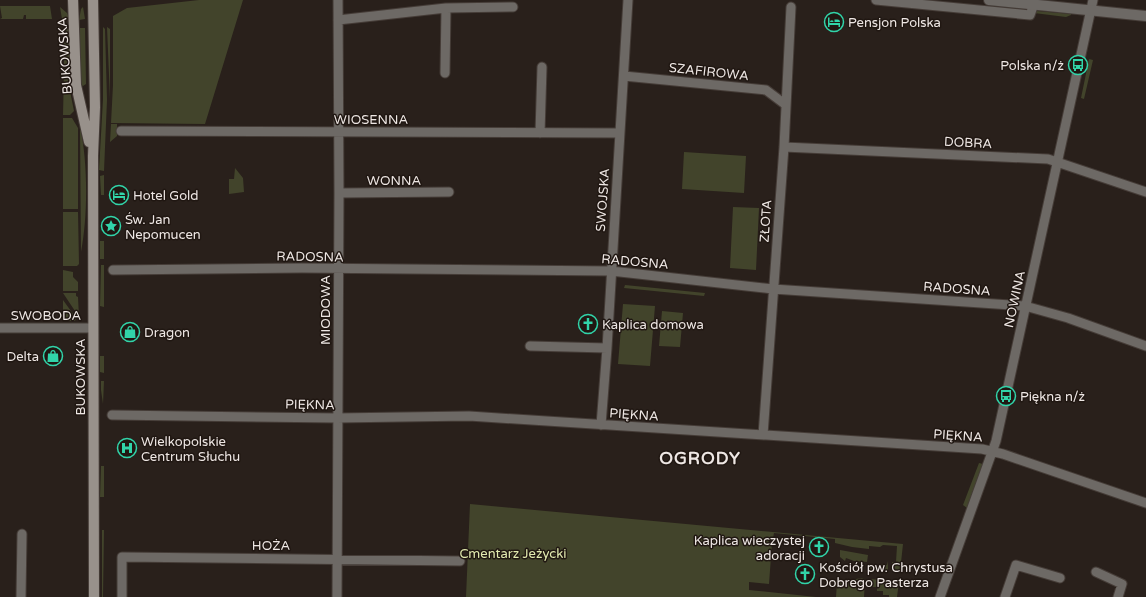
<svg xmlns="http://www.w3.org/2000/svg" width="1146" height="597" font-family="'Varela Round',sans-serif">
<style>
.green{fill:#42442b}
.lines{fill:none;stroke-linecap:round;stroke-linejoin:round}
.minor-casing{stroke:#453c37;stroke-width:11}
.tertiary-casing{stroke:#453c37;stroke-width:12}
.secondary-casing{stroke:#453c37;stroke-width:12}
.minor{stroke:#6d6965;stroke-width:9}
.tertiary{stroke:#6d6965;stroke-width:10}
.secondary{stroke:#98918b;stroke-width:10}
.labels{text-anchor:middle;stroke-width:3;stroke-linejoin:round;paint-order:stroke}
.poi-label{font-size:13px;fill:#eee7e4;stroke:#201712;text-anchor:start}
.street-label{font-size:13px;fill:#eee7e4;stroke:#201712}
.park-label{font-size:13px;fill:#e3ebb0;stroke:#201712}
.district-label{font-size:17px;font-weight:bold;letter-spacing:1px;fill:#eee7e4;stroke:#201712}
</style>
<rect width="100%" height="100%" fill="#29201b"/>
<path class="green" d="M199,0H243L205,124L111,123L113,85V16L127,8Z
M0,6H50L52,19H26V15H24L23,19H0L2,18Z
M60,7L67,13L70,20L62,19Z
M83,7L85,19L79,20L81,9Z
M1037,11L1071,14V15L1066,17L1034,13Z
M103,27L105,29L107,100L104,171L99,170L103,99Z
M107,27L110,29V99Z
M69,28V73L64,68V33L65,30Z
M79,28H85L86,84L83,86L80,84Z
M1089,59L1093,60L1084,99L1081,98Z
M64,71L67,76L74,111L70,115H63Z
M63,118H72L78,128V209H63Z
M111,124H117V136L110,142Z
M80,126C88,163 88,215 81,252Z
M684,152L746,156L744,193L682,189Z
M235,168L243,178L244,192L229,194V179H234Z
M104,175V195H101L100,176Z
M733,207L759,208L756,270L730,268Z
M63,212H78L79,264L77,266H63Z
M100,241H104V259H100Z
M101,265H104V307L100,306Z
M63,270L73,272V277L78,282V291H63Z
M625,285L705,293L704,296L624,288Z
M63,293H76V296L78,297L79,317Z
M63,300L76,318L75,321H65L63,319Z
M623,304L655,306L650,366L618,364Z
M662,311L683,313L680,347L659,346Z
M100,356H104V373L100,372Z
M101,381H104L103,404L101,390Z
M979,463L983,464L967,508L963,505Z
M101,466H104V497H100Z
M470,504L903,544L900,572L891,571L892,562H896L897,546L883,545L880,547L869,546V549L852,547L835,543V539L774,533L773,538H769V543H772L769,584L749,582V590L816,597H466Z
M102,530H104L103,597H102Z
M840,550L868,555L867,562L854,561L846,558L845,561L840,557Z
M888,561V571L870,569V566L878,567L879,564L887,565Z
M861,578L865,579L864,597H836L837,583Z
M871,579L899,582L897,597H889V595H883V591H877V587H870Z"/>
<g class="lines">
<g class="minor-casing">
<path id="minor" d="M876,0L1030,15L1034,4
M338,20L446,8L513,7
M445,73L446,8
M624,76L766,90L786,105
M121,131L620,133
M540,133L542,67
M784,147L1048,159L1146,192
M339,193L449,192
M113,270L302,268L611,271L773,289L1025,306L1068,318L1146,346
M0,328H93
M530,346L607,348
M112,415L337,418L469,416L982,449L1003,454L1146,503
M601,425L607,348L628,0
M763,435L784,147L791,7
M1096,572L1122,584L1118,597
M21,597L22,534
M122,597V557L460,561
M337,597L339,193L338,0
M940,597L996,441L1093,0
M1005,597L1016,565L1060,578"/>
</g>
<g class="tertiary-casing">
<path id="tertiary" d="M989,0L1146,16"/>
</g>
<g class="secondary-casing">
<path id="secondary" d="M73,0L76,85L89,142
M93,0L95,107L93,156L94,597"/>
</g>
<use href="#minor" class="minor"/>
<use href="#tertiary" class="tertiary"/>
<use href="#secondary" class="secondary"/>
</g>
<defs>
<g id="hotel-ring" transform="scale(1)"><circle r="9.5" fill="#201712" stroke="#31d4a9" stroke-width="1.5"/><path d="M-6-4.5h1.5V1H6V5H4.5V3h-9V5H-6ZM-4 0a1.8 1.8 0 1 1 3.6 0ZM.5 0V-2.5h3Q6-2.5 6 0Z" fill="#31d4a9"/></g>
<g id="bus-ring" transform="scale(1)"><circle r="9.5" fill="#201712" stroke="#31d4a9" stroke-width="1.5"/><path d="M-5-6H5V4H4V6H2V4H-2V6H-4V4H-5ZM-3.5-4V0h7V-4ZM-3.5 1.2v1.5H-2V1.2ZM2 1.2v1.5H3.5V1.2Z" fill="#31d4a9"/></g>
<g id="sight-ring" transform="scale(1)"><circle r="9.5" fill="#201712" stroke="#31d4a9" stroke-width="1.5"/><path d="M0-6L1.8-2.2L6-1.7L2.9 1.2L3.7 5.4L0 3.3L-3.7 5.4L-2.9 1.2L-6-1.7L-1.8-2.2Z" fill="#31d4a9"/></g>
<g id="church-ring" transform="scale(1)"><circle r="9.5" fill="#201712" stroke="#31d4a9" stroke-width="1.5"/><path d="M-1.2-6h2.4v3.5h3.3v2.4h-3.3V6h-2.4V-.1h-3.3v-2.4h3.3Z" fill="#31d4a9"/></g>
<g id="shop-ring" transform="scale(1)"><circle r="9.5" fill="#201712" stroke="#31d4a9" stroke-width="1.5"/><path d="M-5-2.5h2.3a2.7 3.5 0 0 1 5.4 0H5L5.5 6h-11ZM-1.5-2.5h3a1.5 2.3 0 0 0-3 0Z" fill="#31d4a9"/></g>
<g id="hospital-ring" transform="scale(1)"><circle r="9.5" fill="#201712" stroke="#31d4a9" stroke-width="1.5"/><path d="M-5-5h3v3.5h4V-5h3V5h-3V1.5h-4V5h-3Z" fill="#31d4a9"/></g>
</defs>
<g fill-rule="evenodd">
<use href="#hotel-ring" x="834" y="22"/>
<use href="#bus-ring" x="1078" y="65"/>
<use href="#hotel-ring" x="119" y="195"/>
<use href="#sight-ring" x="111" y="226"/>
<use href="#church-ring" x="588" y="324"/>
<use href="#shop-ring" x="130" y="332"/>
<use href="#shop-ring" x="53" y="356"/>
<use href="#bus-ring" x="1006" y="396"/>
<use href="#hospital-ring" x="127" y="448"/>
<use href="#church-ring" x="819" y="547"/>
<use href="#church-ring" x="805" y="574"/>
</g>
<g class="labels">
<g class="poi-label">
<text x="848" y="27">Pensjon Polska</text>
<text x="1064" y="70" text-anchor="end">Polska n/ż</text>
<text x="133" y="200">Hotel Gold</text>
<text x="125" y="224">Św. Jan<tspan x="125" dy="15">Nepomucen</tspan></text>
<text x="602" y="329">Kaplica domowa</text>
<text x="144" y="337">Dragon</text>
<text x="39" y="361" text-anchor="end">Delta</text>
<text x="1020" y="401">Piękna n/ż</text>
<text x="141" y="446">Wielkopolskie<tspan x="141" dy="15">Centrum Słuchu</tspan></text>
<text x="805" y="545" text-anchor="end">Kaplica wieczystej<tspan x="805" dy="15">adoracji</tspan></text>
<text x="819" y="572">Kościół pw. Chrystusa<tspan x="819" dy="15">Dobrego Pasterza</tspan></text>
</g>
<g class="street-label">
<text transform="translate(64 56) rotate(-94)" y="5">BUKOWSKA</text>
<text transform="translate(709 71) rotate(6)" y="5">SZAFIROWA</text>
<text x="371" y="124">WIOSENNA</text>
<text transform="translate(968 142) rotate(3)" y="5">DOBRA</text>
<text x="394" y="185">WONNA</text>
<text transform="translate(602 200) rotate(-86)" y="5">SWOJSKA</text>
<text transform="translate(765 221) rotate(-86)" y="5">ZŁOTA</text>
<text transform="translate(310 256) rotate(1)" y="5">RADOSNA</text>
<text transform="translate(635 261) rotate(5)" y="5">RADOSNA</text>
<text transform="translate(957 288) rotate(4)" y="5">RADOSNA</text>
<text transform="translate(1014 299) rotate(-78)" y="5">NOWINA</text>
<text transform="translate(325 310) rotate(-90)" y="5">MIODOWA</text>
<text x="46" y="320">SWOBODA</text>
<text transform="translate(80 377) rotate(-90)" y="5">BUKOWSKA</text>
<text transform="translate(310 404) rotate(1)" y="5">PIĘKNA</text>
<text transform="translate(634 414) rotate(4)" y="5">PIĘKNA</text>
<text transform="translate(958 435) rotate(4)" y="5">PIĘKNA</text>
<text x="271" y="550">HOŻA</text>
</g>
<g class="park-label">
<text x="513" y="558">Cmentarz Jeżycki</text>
</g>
<g class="district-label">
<text x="700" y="464">OGRODY</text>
</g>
</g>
</svg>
